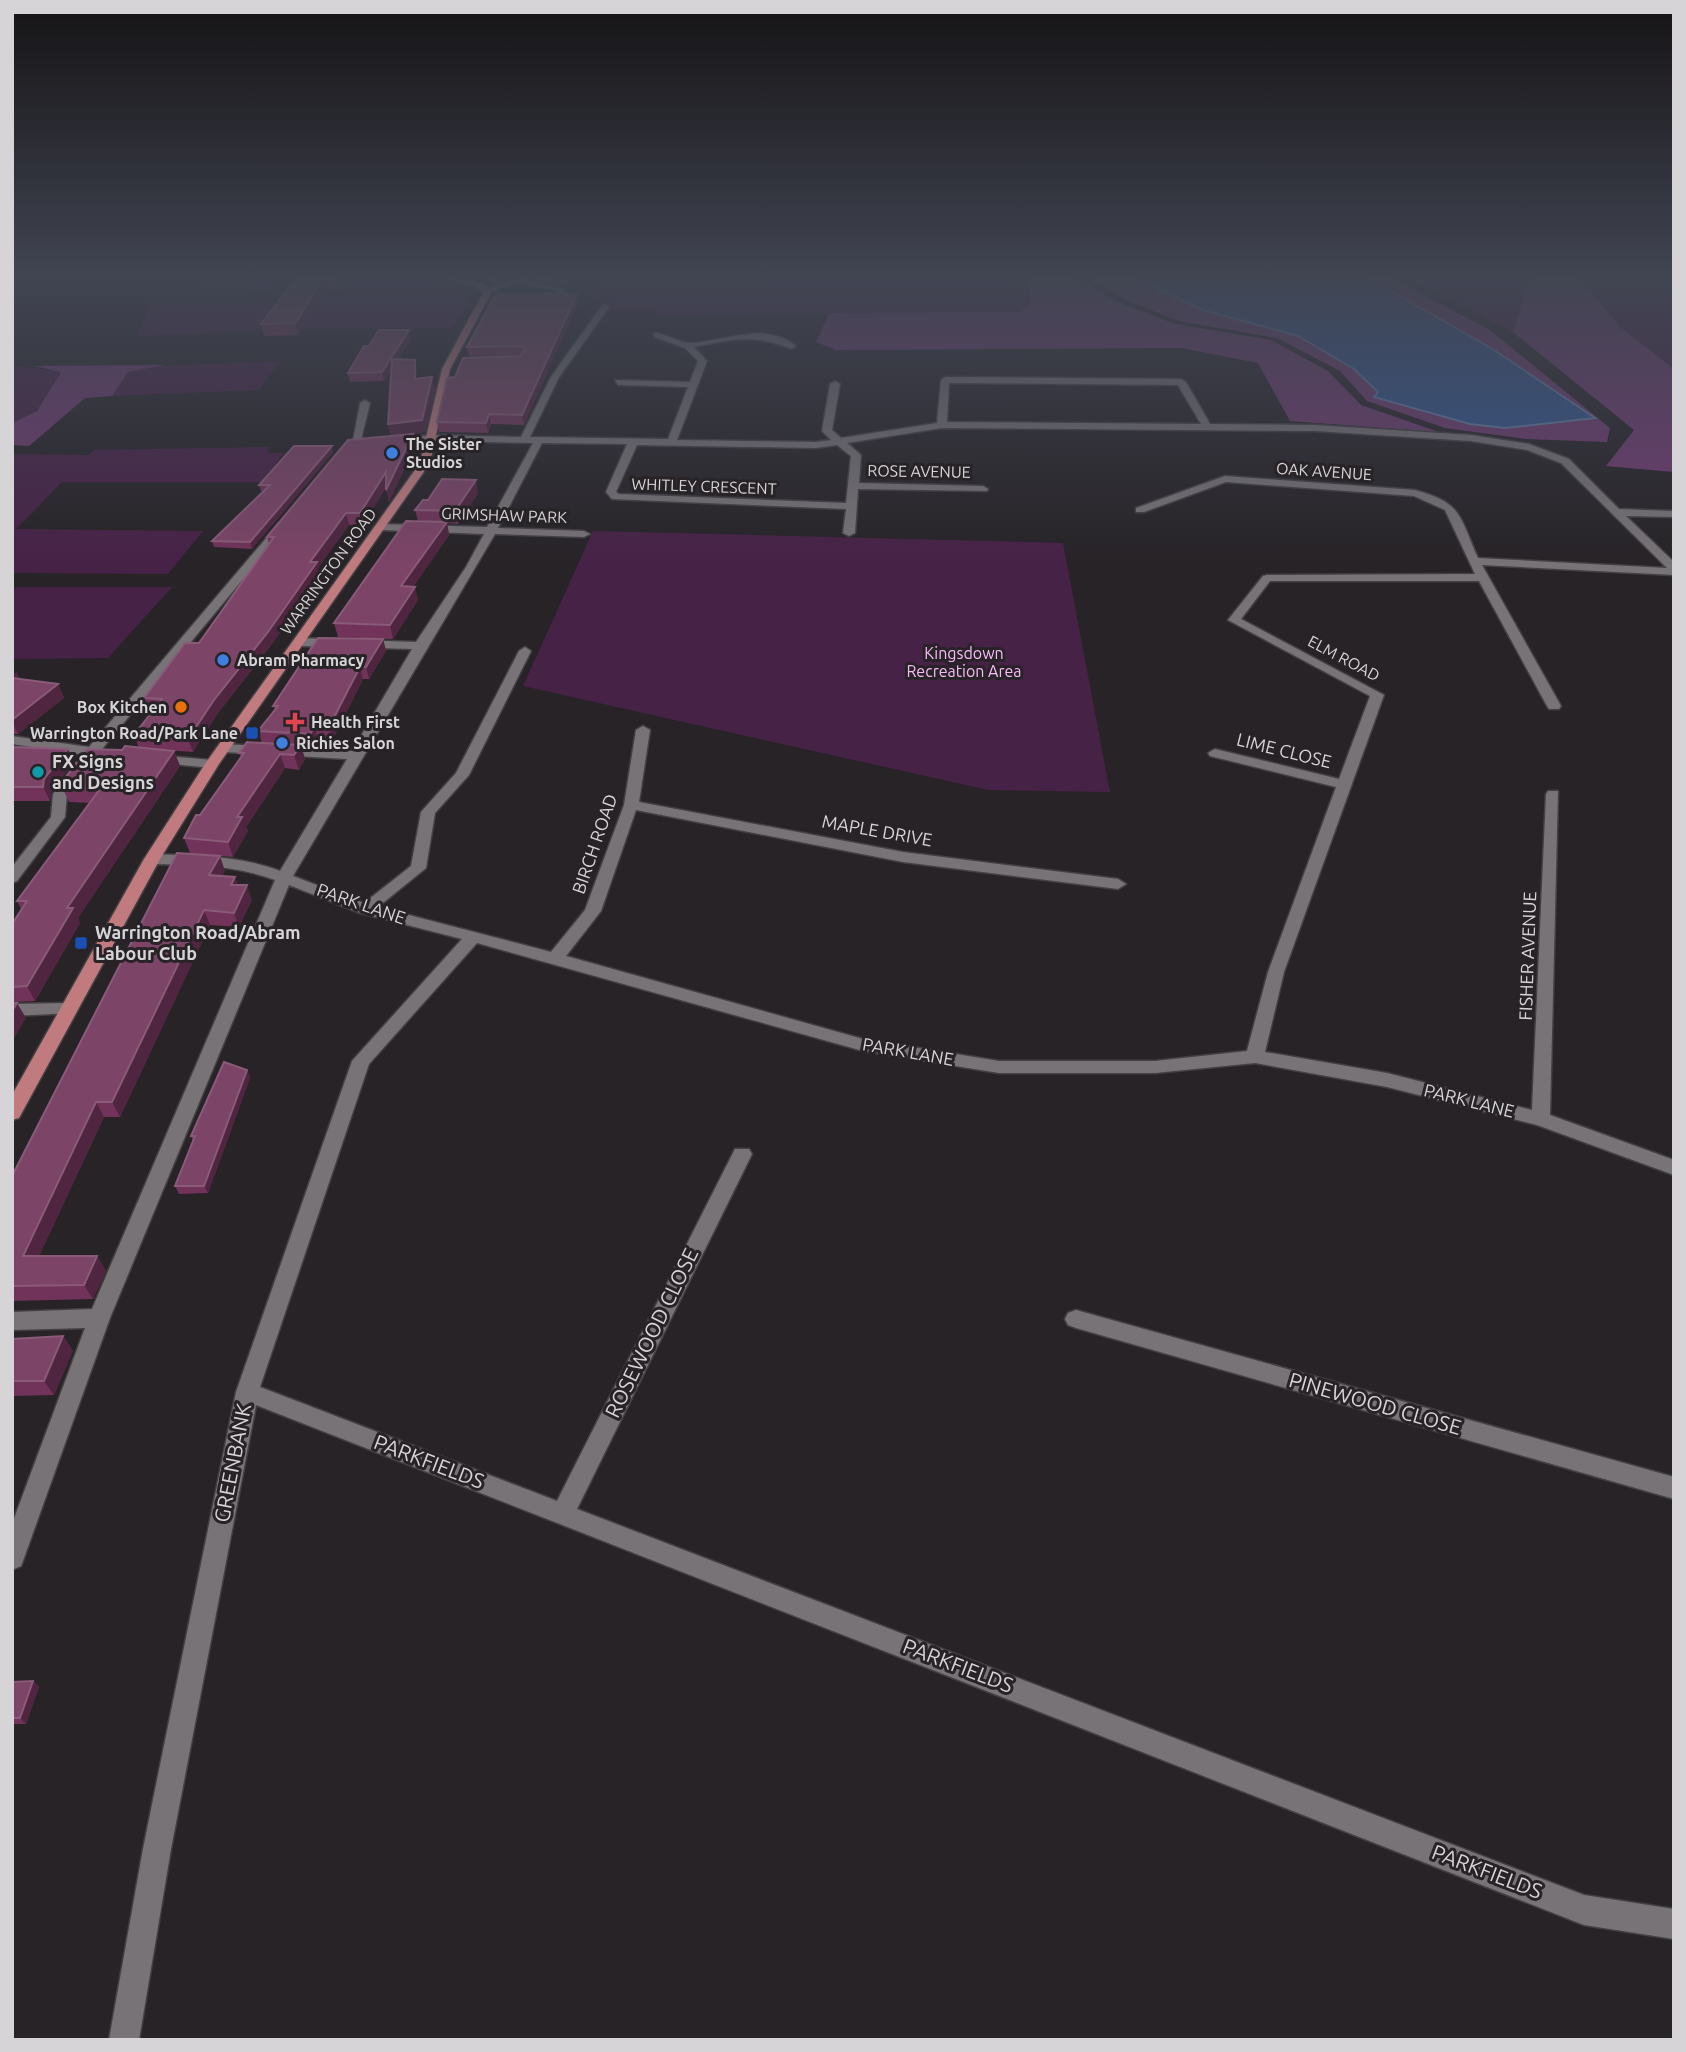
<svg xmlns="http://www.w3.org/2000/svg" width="1686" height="2052" font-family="Ubuntu,sans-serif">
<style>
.green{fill:#472247}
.forest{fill:#713b71}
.water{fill:#325894;stroke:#637da8;stroke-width:2}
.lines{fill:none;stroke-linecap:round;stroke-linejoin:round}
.minor-casing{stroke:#434043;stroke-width:3}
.major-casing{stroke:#434043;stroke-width:3}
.minor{fill:#787377;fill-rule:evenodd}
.major{fill:#c17b7f;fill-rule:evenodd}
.wall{fill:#713359}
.shaded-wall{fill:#4f2540}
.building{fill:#7c4467;stroke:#8a5b78;stroke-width:2}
.shop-dot{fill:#3f7fe0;stroke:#272327;stroke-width:2.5}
.food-dot{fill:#e8710a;stroke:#272327;stroke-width:2.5}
.health-dot{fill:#e0444e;stroke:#272327;stroke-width:2.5}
.transit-dot{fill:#1a4fb4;stroke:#272327;stroke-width:2.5}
.culture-dot{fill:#0f9aa8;stroke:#272327;stroke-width:2.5}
.labels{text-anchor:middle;stroke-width:6;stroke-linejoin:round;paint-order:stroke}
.far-poi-label{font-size:16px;font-weight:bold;fill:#d6d4d6;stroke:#272327;text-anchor:start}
.far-street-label{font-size:16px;fill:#d6d4d6;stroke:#272327}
.far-park-label{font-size:16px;fill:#fabaf9;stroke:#272327}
.street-label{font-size:18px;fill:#d6d4d6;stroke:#272327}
.poi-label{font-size:18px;font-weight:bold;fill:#d6d4d6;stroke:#272327;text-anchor:start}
.near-street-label{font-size:21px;fill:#d6d4d6;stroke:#272327}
</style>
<rect width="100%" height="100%" fill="#272327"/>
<path class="green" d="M208,277H279L268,291L200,287Z
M303,277H426L475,291L452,328L304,329L137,336L152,303H284Z
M602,277H1027L1031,302L1020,312L657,316L656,310H608L611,301H592Z
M1406,277H1530L1513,332Z
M1579,277H1674V369L1619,326Z
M281,361L259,390L112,396L128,372L163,366Z
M12,366L61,371L37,411L12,423Z
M270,447L267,453H284L262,482H62L16,529L203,531L168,574L12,573V454L89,455L94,450Z
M593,531L1063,543L1110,792L988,790L523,686Z
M16,587H172L108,658L12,659V591Z"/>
<path class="forest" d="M1027,277H1075L1118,302L1175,324L1271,340L1328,371L1361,405L1439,432L1290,421L1258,363L1182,348L836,350L816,342L829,313L1020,312L1031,302Z
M1086,277H1132L1203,310L1298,336L1354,369L1378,393L1375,396L1505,428L1594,418L1491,348L1366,277H1389L1490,330L1610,428L1607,442L1526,439L1445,428L1367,401L1340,371L1277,338L1179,321L1126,300Z
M1530,277H1579L1619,326L1674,369V472L1606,466L1634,430L1513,332Z
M165,365L128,372L112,396L85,398L29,446L12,445V423L37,411L61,372L34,366Z"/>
<path class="water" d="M1132,277H1366L1491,348L1595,418L1505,428L1470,424L1374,397L1378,392L1354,369L1298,336L1203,310Z"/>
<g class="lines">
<g class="minor-casing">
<path id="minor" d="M522,277H534L527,280L566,290L556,302L552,300L557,291L519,283L487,293L483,291Z
M603,304L610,306L559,377L530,437L668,439L688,387L618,385L615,380L690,382L698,361L685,348L654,337V333C666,333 678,343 690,343C726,342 764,320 796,346L792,349C753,334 735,339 694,347L707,361L677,440L816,442L831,440L822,431L830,384L835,381L840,384L832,430L841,438L937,423L941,380L945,377L1181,379L1186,382L1210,424L1315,425L1471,435L1529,444L1569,459L1619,509L1674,511V517L1626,516L1674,562V575L1482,565L1561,706L1559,709H1549L1547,706L1479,581H1270L1241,619L1384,695L1284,972L1265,1052L1387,1073L1532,1110L1546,794L1548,791H1558L1550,1115L1674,1160V1175L1537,1125L1387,1087L1255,1063L1155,1073H999L863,1051L477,943L369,1064L260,1387L557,1501L735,1149H749L752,1154L577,1509L1584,1895L1674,1909V1939L1584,1925L256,1405L171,1849L139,2040H109L143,1849L236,1392L352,1061L462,939L360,913L289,885L110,1318L24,1558L21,1566L12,1570V1524L85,1328L12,1330V1312L92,1309L275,880C235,865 195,865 152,864L144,859L152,854C196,856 238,855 280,871L347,759L223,752L216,748L223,744L352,751L412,649L299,646L293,642L299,638L416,642L466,567L484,534L381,530L376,527L381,524L487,527L533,443L433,441L391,444L386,441L391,438L433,435L521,437L551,377ZM949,383L1178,385L1201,424L947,422ZM942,428L1315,431L1471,441L1527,450L1561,463L1667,568L1478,558C1459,516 1463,503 1415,490L1225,476L1136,508V512H1144L1226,482L1414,496L1445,510L1475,574L1267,575L1263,576L1228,620L1370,696L1339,779L1215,749L1208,753L1210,756L1336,787L1268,972L1247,1051L1155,1061H999L863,1039L566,956L601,911L636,810L903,862L1118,889L1126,884L1118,879L903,852L639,802L650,730L643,726L636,730L624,805L585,910L551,952L378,907L426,868L435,813L469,775L531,651L525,647L519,651L456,773L421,812L411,866L364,903L293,876L495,534L584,537L590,534L584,531L498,528L542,443L627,444L606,492L612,499L846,509L843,533L849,536L855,533L858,489L987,491L988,489L983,486L859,483L861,455L847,443ZM637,445L816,448L837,445L851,456L846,503L619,494L616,492Z
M365,400L370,403L360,444L352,446L360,403Z
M279,523L288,525L102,749L107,753L105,756L96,757L67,794L65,817L17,881L12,883V867L51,817L53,794L83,755L12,744V736L89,747Z
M156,755L212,760L219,764L212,768L151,762V756Z
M68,1003L74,1005L77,1009L74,1013L12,1016V1004Z
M1076,1310L1674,1477V1499L1076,1328L1068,1325L1065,1319L1068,1313Z"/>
</g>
<g class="major-casing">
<path id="major" d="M443,277L483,283L491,293L450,369L430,463L219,764L160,859L19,1118L12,1120V1095L144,859L205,764L420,463L442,369L483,293L477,287Z"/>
</g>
<use href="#minor" class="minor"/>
<use href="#major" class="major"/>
</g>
<path class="wall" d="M297,277H349L341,289H327L298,335L264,336L261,324Z
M471,277H514L498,283Z
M535,277H579L558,285L535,279Z
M578,303L524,425L491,424L488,433L439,432L437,422L455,377L520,355L469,356L467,347Z
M411,339L398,359L417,371V379L432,377L435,389L425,432L391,436L388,424L392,369L384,381L350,382L348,373L369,346Z
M413,434L415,445L389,502L386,487L363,525H349L318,568L320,575L272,644L218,713L193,752L165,750L174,751L180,766L78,918L80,923L35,1001L12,1002V924L21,909L17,901L90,803L69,802L62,787L122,750L139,748L134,735L152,712L150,711L144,698L199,643L269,544L267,537Z
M333,452L252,549L214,547L212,541L264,491H261L259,485Z
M478,493L458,524L447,523L449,535L413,587L418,600L393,639L338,637L334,623L418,521L415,510L428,500Z
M383,639L386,651L369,679H363L333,739H318L314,746H301L305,759L299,770L285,768L246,827L248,831L233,857L190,853L184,838L241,757L239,753L262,743L258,731L275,710L273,706Z
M12,671L20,679L58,684L64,698L18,734H12Z
M12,747L74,762L51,792L50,801H12Z
M225,871L222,876L238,885L252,900L239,927L210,925L120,1117H104L39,1256H97L106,1271L93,1299L12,1301V1176Z
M247,1070L250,1078L208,1193L179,1194L175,1186L193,1141L191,1136Z
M63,1336L73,1351L54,1395L12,1396V1339Z
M33,1681L39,1687L26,1724H12V1682Z"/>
<path class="shaded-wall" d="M339,277H349L341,289L338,278Z
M497,277H514L498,283Z
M557,277H579L558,285Z
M324,278L327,289L298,335L295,323Z
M577,294L578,303L524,425L522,415Z
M409,330L411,339L384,381L382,372Z
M415,360L417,371V390L415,379Z
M432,377L435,389L425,432L391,436L388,424Z
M489,414L491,424L488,433L486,423Z
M413,434L415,445L389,502L386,490Z
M332,446L333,452L252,549L250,542Z
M386,472L388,484L363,525L360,513Z
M476,480L478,493L458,524L455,511Z
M346,513L349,525L318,568L320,575L272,644L218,713L193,752L188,739L214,700L310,562Z
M447,522L449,535L405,599L401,586Z
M415,587L418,600L393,639L390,625Z
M383,639L386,651L369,679L366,667Z
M360,667L363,679L333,739L329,727Z
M17,672L23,685L12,682V676Z
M58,684L64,698L18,734L12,722V720Z
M315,727L318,739L314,746L310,734Z
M301,745L305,759L299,770L294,755Z
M68,749L74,762L51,792L50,801L43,787L44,779Z
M174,751L180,766L78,918L80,923L35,1001L27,986L67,908Z
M280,754L285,768L246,827L248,831L233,857L228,842L237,817Z
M220,856L225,871L215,889L209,875Z
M235,877L241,892L231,885Z
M247,885L252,900L239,927L234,913Z
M204,910L210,925L120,1117L112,1102Z
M17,1003L26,1018L12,1042V1011Z
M247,1070L250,1078L208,1193L204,1186Z
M96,1102L104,1117L32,1271L23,1256Z
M97,1256L106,1271L93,1299L84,1285Z
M63,1336L73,1351L54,1395L44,1381Z
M33,1681L39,1687L26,1724L20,1718Z"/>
<path class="building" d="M297,277H339L324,278L295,323L261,324Z
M496,294H577L522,415L489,414L486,423L437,422L447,378L455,377L463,358L520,356L525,350L523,346L467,347Z
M379,330H409L382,372L348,373L364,346H369Z
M392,359L415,360V379L432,377L422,420L388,424Z
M413,434L386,490V472L360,513H346L310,562H317L268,632L214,700L188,739L134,735L162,699L144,698L185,643H199L274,537H267L348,440Z
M294,446H332L250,542L212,541L270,485H259Z
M442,479L476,480L455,511L415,510L423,500H428Z
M406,521L447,522L401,586L415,587L390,625L334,623Z
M318,638L383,639L366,667H360L329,727H315L310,734L258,731L278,706H273Z
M12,678L58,684L12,720Z
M247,742L301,745L294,755L280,754L237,817H242L228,842L184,838L196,815H200L244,753H239Z
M125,746L174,751L67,908H73L27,986L12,987V924L27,901H17L100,789L62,787L63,781L87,749L122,750Z
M12,747L68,749L44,779L43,787H12Z
M177,853L220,856L209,875L235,877L231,885H247L234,913L204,910L112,1102H96L23,1256H97L84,1285L12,1286V1176Z
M12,1003H17L12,1011Z
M224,1062L247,1070L204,1186H175L195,1136H191Z
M63,1336L44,1381H12V1339Z
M33,1681L20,1718H12V1682Z"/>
<linearGradient id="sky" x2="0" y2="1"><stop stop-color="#151315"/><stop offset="0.49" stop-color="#414552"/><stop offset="1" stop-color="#414552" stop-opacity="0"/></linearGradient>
<rect width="1686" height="564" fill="url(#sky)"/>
<g class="shop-dot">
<circle cx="392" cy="453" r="7"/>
<circle cx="223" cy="660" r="7"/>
<circle cx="282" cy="743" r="7"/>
</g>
<circle class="food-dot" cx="181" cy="707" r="7"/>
<path class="health-dot" d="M291.5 711.5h7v7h7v7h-7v7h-7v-7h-7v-7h7z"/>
<g class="transit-dot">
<rect x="245" y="726" width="14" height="14" rx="3.5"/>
<rect x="74" y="936" width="14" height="14" rx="3.5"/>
</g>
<circle class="culture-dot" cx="38" cy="772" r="7"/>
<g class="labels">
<g class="far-poi-label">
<text x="406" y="450">The Sister<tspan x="406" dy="18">Studios</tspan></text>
<text x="237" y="666">Abram Pharmacy</text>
<text x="167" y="713" text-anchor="end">Box Kitchen</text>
<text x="311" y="728">Health First</text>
<text x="238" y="739" text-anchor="end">Warrington Road/Park Lane</text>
<text x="296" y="749">Richies Salon</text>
</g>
<g class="far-street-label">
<text transform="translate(919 471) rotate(1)" y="6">ROSE AVENUE</text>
<text transform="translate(1324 471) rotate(4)" y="6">OAK AVENUE</text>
<text transform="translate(704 486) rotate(2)" y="6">WHITLEY CRESCENT</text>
<text transform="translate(504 515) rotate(2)" y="6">GRIMSHAW PARK</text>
<text transform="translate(328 571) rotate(-54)" y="6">WARRINGTON ROAD</text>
<text transform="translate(1344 658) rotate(28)" y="6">ELM ROAD</text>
</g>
<g class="far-park-label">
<text x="964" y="659">Kingsdown<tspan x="964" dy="18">Recreation Area</tspan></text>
</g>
<g class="street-label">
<text transform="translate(1284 751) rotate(14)" y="6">LIME CLOSE</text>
<text transform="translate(877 831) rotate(10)" y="6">MAPLE DRIVE</text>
<text transform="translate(595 844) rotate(-71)" y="6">BIRCH ROAD</text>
<text transform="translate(361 904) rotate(19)" y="6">PARK LANE</text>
<text transform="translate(1528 956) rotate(-88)" y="6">FISHER AVENUE</text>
<text transform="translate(908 1052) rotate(10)" y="6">PARK LANE</text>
<text transform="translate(1469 1101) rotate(14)" y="6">PARK LANE</text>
</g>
<g class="poi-label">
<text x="52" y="768">FX Signs<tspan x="52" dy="21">and Designs</tspan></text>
<text x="95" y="939">Warrington Road/Abram<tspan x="95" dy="21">Labour Club</tspan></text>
</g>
<g class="near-street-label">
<text transform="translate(652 1333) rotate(-64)" y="7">ROSEWOOD CLOSE</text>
<text transform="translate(1375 1404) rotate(16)" y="7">PINEWOOD CLOSE</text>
<text transform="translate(429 1462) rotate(21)" y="7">PARKFIELDS</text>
<text transform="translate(233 1463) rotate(-79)" y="7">GREENBANK</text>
<text transform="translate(958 1666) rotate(21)" y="7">PARKFIELDS</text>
<text transform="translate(1487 1872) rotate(21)" y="7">PARKFIELDS</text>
</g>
</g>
<rect width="1686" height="2052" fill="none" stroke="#d6d4d6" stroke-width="28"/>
</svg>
